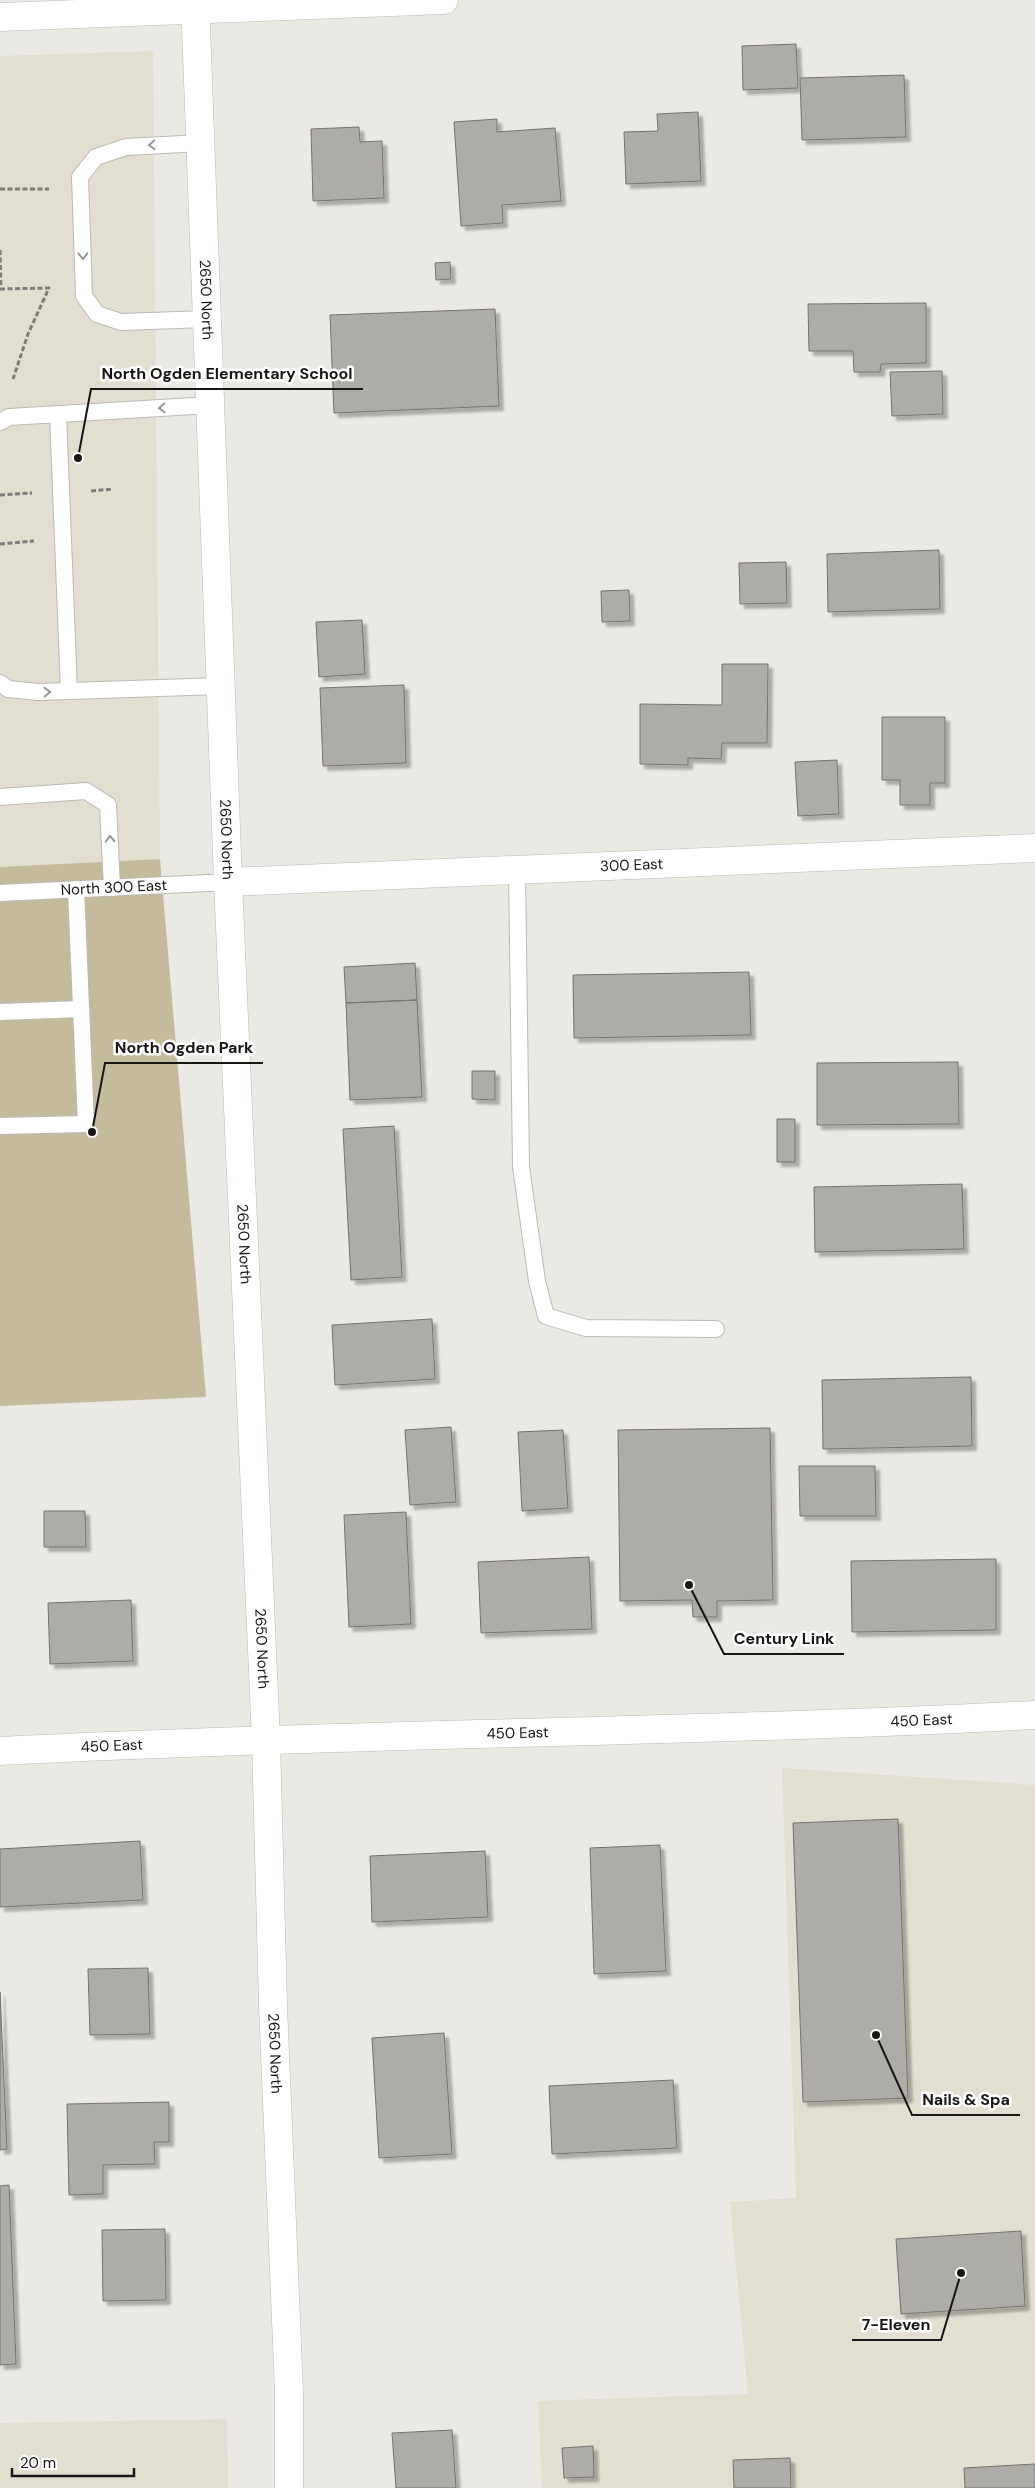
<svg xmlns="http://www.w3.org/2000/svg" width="1035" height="2488" font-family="'DM Sans',sans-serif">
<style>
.built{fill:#e2ded0}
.green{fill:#c4ba9c}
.building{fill:#aeaca6;stroke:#74726c;filter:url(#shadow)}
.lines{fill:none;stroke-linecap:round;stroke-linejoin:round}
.service-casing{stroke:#bbb9b3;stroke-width:18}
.minor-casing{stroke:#bbb9b3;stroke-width:29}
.path{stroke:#7d7c78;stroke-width:3;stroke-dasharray:5 2.5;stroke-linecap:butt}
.service{stroke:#fff;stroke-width:16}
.minor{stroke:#fff;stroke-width:28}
.oneway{stroke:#979695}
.labels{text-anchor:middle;stroke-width:5;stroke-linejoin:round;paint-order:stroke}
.street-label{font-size:15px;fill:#171614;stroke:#fff}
.leader{fill:none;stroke:#171614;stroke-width:2}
.callout-dot{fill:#171614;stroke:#fff;stroke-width:2}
.callout-label{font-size:16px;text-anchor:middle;font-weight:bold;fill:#171614;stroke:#fff;stroke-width:5;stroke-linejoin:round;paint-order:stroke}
</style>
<defs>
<filter id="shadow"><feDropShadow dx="4.5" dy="4.5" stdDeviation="1" flood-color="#0004"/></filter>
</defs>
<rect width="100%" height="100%" fill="#ebe9e3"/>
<path class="built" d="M153,51L160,859L0,867V56Z
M782,1768L1035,1785V2488H542L538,2401L748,2394L730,2202L796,2198Z
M227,2419L228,2488H0V2423Z"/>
<path class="green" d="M160,859L206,1397L0,1406V867Z"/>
<path class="building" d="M796,44L798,88L743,90L742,46Z
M904,75L906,137L802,140L800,78Z
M698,112L701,181L626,184L624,132L658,131L657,114Z
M497,119V132L555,128L561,201L502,205L503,223L461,226L454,122Z
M359,127L360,142L382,141L384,198L313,201L311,129Z
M450,262L451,279L436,280L435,263Z
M926,303V363L881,364L880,372H854L853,351H809L808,304Z
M495,309L499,406L334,413L330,315Z
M942,371L943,414L892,416L890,372Z
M939,550L940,609L828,612L827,554Z
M786,562L787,603L740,604L739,563Z
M629,590L630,621L602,622L601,591Z
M362,620L365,674L319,677L316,622Z
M722,664H768L767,743H722L721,759L688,758V765L640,764V704L722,705Z
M404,685L406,763L323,766L320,688Z
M882,717H945V783H930V805H900V780H882Z
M837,760L839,814L798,816L795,762Z
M415,963L417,1000L346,1003L344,967Z
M749,972L751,1035L574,1038L573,975Z
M417,1000L422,1097L350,1100L346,1003Z
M958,1062L959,1124L817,1125V1063Z
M472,1071H495V1100L472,1099Z
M777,1119H795V1162H777Z
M394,1126L402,1277L351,1280L343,1129Z
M962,1184L964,1249L815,1252L814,1187Z
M432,1319L435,1379L335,1385L332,1325Z
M971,1377L972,1446L823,1449L822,1380Z
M451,1427L456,1502L410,1505L405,1430Z
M770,1428L773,1600L717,1601V1617H693L692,1600L620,1601L618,1430Z
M563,1430L568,1508L522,1511L518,1432Z
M799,1466H875L876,1516H800Z
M44,1511H85L86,1547H44Z
M406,1512L411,1624L349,1627L344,1515Z
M589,1557L592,1629L481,1633L478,1562Z
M996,1559V1630L852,1632L851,1561Z
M131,1600L133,1661L50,1664L48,1603Z
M898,1819L908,2098L803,2102L793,1823Z
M140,1841L143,1900L0,1907V1849Z
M660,1845L666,1971L594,1974L590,1848Z
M485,1851L488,1917L372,1922L370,1856Z
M148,1968L150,2034L90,2035L88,1969Z
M0,1992L7,2149L0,2150Z
M444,2033L452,2154L379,2158L372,2038Z
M673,2080L677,2148L552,2154L549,2086Z
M169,2102V2142H154L155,2164L103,2165V2194L69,2195L67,2104Z
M9,2185L16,2364L0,2365V2186Z
M165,2229L166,2300L103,2301L102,2230Z
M1021,2231L1025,2306L901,2314L896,2239Z
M452,2430L456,2488H396L392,2433Z
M593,2446L594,2477L564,2478L562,2448Z
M790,2458L791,2488H734L733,2460Z
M1035,2464V2488H965L964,2468Z"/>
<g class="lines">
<g class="service-casing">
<g id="service">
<path d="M201,143L126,147L96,157L80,177L84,296L97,314L121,322L207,319"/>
<path d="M58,414L69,691"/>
<path d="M0,422L9,417L211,405"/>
<path d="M0,683L8,689L39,692L221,686"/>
<path d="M0,797L86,791L108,805L112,888"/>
<path d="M517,870L521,1167L537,1281L546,1316L586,1328L716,1329"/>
<path id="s1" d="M0,893L228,882"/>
<path d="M0,1012L81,1009"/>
<path d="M0,1126L86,1124L76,889"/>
</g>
</g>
<g class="minor-casing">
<g id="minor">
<path id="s2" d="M195,0L228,882L266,1740L273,2005L289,2392V2488"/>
<path d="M0,17L444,0"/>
<path id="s3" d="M228,882L1035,848"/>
<path id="s4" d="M0,1751C345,1733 690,1733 1035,1715"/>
</g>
</g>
<path class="path" d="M0,189H49
M0,250L1,289
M0,289L49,288L28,334L13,379
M91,491L113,489
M0,495L32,493
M0,544L34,541"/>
<use href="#service" class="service"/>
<use href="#minor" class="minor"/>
</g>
<defs><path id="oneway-chevron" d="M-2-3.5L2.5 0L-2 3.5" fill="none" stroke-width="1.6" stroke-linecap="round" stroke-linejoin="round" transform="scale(1.25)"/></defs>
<g class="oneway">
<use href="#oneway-chevron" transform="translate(152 145) rotate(177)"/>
<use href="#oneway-chevron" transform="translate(83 256) rotate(88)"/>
<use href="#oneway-chevron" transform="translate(162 408) rotate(177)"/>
<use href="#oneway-chevron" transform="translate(47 692) rotate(-2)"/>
<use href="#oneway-chevron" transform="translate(110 839) rotate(-93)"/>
</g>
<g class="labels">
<g class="street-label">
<text dy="5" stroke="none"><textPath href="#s2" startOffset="300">2650 North</textPath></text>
<text dy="5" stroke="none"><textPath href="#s2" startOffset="840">2650 North</textPath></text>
<text dy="5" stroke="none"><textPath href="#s3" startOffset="404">300 East</textPath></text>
<text dy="5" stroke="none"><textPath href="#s1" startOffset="114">North 300 East</textPath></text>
<text dy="5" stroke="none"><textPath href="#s2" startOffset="1245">2650 North</textPath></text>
<text dy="5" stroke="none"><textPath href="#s2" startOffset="1650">2650 North</textPath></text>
<text dy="5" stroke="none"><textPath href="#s4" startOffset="922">450 East</textPath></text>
<text dy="5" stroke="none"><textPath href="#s4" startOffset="518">450 East</textPath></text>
<text dy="5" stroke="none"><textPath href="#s4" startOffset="112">450 East</textPath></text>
<text dy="5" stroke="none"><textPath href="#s2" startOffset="2055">2650 North</textPath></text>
</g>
</g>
<path class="leader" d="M78 458L91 389H363M92 1132L105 1063H263M689 1585L724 1654H844M876 2035L912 2115H1020M961 2273L941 2340H852"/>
<g class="callout-dot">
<circle cx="78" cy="458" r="5"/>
<circle cx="92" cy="1132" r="5"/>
<circle cx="689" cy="1585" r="5"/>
<circle cx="876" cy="2035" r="5"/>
<circle cx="961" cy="2273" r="5"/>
</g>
<g class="callout-label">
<text x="227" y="379">North Ogden Elementary School</text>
<text x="184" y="1053">North Ogden Park</text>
<text x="784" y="1644">Century Link</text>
<text x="966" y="2105">Nails &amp; Spa</text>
<text x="896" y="2330">7-Eleven</text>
</g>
<path d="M12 2468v8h122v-8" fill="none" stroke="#171614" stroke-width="2.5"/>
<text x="20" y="2468" font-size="15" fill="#171614" stroke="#ffffff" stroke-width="4" paint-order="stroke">20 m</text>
</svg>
